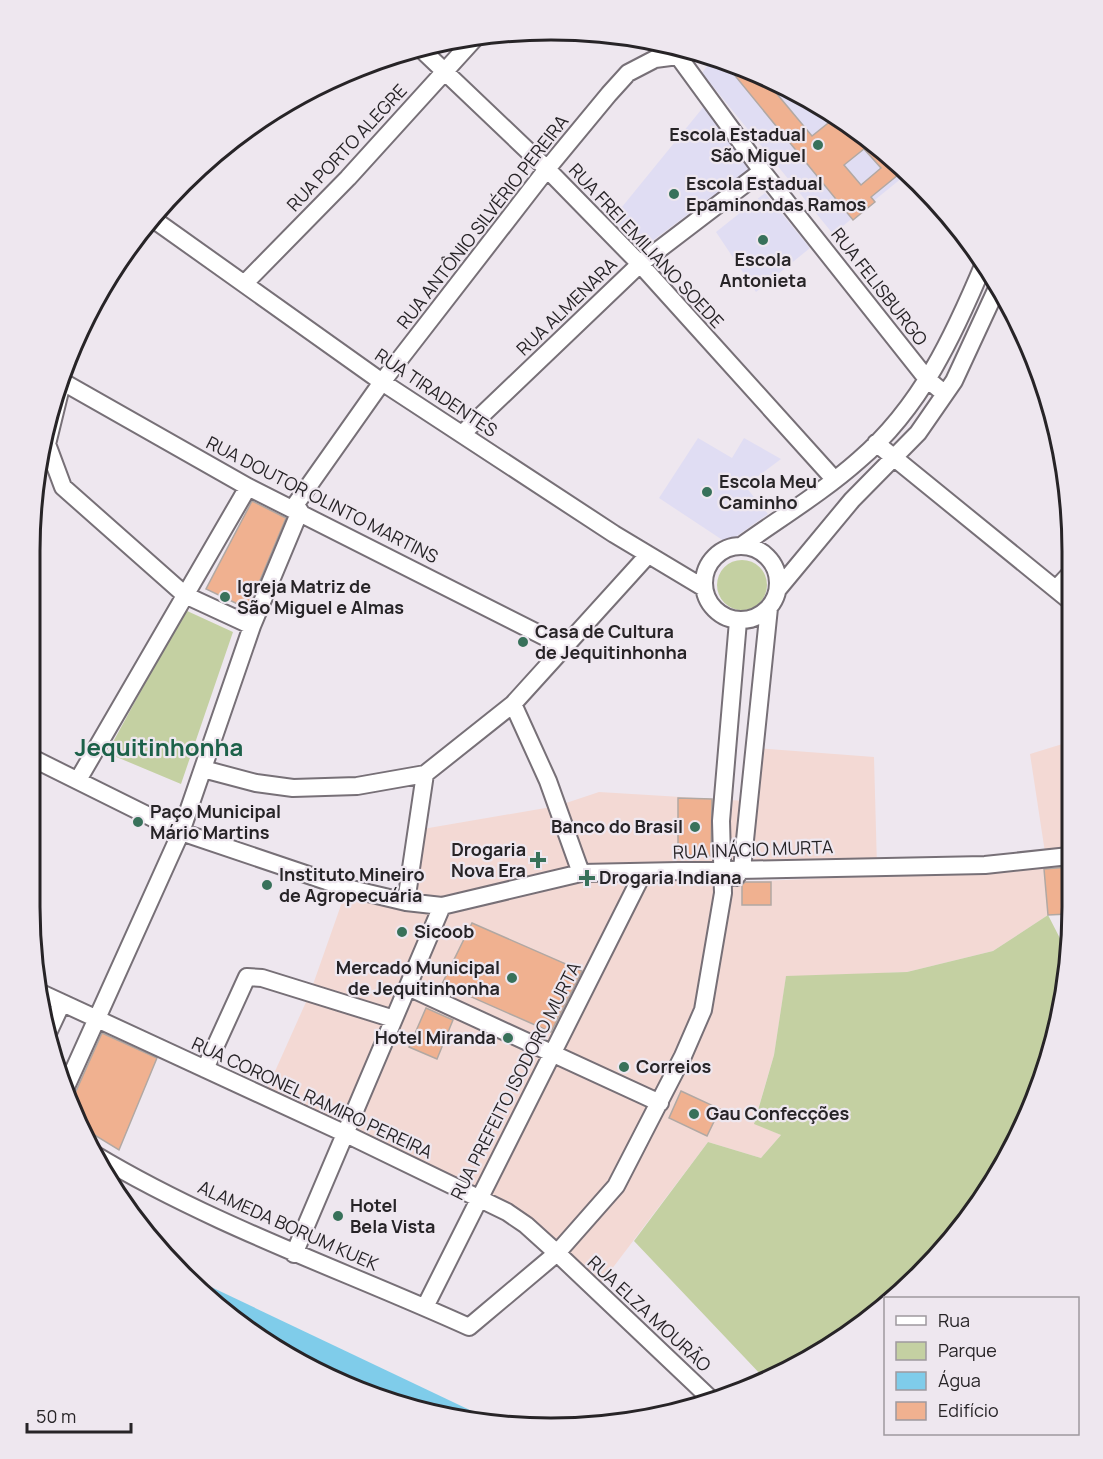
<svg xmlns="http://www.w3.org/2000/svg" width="1103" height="1459" font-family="Manrope,sans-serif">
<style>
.commercial{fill:#f3d9d4}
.education{fill:#e0ddf3}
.green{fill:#c4d0a2}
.water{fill:#7fccea}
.building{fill:#f0b190;stroke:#b1a8a3;stroke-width:1.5;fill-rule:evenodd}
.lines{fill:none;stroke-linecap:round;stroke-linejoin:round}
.minor-casing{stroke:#777077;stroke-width:20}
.minor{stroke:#fff;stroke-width:16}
.poi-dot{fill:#38715a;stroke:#eee7ef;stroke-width:2}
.labels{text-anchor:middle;stroke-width:4.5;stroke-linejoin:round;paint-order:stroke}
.poi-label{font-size:18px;font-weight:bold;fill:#272427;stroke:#eee7ef;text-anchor:start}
.street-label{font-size:18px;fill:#272427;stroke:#eee7ef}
.district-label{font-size:24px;font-weight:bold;fill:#1c6149;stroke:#eee7ef}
.rim{fill:none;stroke:#272427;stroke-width:3}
</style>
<rect width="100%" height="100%" fill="#eee7ef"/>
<path class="commercial" d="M1069,742V856L1046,859L1030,754Z
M757,748L874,757L877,867L742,869V882L1069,867L1068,914L1048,915L993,951L907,972L786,977L774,1055L754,1123L781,1135L761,1158L708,1142L596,1290L526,1225L264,1096L310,993L347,888L406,902L417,830L557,806L599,792L747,801Z"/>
<path class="education" d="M713,58L751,70L841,118L908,173L833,234L702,73Z
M705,105L749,169L640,250L613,218Z
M765,193L810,248L756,292L716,232Z
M698,438L732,458L744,438L781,459L745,486L768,514L727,543L659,498Z"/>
<path class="green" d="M717 585a25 25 0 1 1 50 0a25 25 0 1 1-50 0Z
M185,610L233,632L181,784L107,753Z
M1048,915L1068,954V976L1045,1075L1003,1169L920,1276L893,1298H886L885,1305L842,1341L765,1379L634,1241L708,1142L761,1158L781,1135L754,1124L774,1055L786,976L907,972L993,951Z"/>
<path class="water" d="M188,1276L495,1422L449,1419L321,1375L207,1299Z"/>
<path class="building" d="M723,61L762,76L812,136L837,116L904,170L871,197L875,202L853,220ZM864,149L881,168L861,185L844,165Z
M252,501L286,518L248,609L206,589Z
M678,798L712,799L711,856L678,855Z
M1069,867L1068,914L1048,915L1044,869Z
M745,882H771V905H742V885Z
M472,923L582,971L551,1032L442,984Z
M426,1008L453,1020L437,1059L409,1047Z
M102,1033L157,1058L119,1150L83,1128L70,1096L76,1091Z
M681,1091L720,1109L707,1136L669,1118Z"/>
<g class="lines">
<g class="minor-casing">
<path id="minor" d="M421,49L547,169L640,264L834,479
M678,56L762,171L927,379L945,394
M153,219L382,382L614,534L704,588
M245,283L348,178L476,37
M63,382L248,487L565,647
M60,391L47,444L63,487L185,595L252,626
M462,434L640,264L762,171
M876,443L1069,600
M293,508L382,382L547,169L609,94L628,73L655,59L678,56L686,50
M704 583a37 37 0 1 1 74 0a37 37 0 1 1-74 0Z
M741,546C780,518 823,492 859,460C921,407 954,335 985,261
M779,588L852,500L918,433L954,381L998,286
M1056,589L1069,575
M513,704L548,781L581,873
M30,757L181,832L347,888L406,902L442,906L581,873L985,865L1069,856
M203,769L256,783L293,788L357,786L425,774L513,704L648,555
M78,780L248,487
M736,877L742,869L769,608
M406,902L425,774
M408,987L660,1103
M41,993L346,1134L507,1212L526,1225L557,1253L714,1402
M47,1035L62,1003
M205,1069L247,977L262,978L394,1019
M66,1087L181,832L252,626L300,511
M94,1154C212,1225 343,1270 469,1327L557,1253L616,1186L683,1056L703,1010L723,893L721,821L738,621
M294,1254L442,906
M425,1307L643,873"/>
</g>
<use href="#minor" class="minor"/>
</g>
<g class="poi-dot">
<circle cx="818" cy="145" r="6"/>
<circle cx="674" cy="194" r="6"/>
<circle cx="763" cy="240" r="6"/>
<circle cx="707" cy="492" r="6"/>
<circle cx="225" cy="597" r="6"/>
<circle cx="523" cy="642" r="6"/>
<circle cx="138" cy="822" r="6"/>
<circle cx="695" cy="827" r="6"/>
<path d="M535 851h6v6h6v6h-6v6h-6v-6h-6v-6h6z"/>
<path d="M584 869h6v6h6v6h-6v6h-6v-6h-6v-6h6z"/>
<circle cx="267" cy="885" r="6"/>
<circle cx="402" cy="932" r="6"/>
<circle cx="512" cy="978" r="6"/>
<circle cx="508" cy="1038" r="6"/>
<circle cx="624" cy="1067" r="6"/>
<circle cx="694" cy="1114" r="6"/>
<circle cx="338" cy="1216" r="6"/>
</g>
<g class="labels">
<g class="poi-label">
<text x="806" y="141" text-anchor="end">Escola Estadual<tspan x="806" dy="21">São Miguel</tspan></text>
<text x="686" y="190">Escola Estadual<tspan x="686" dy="21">Epaminondas Ramos</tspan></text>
<text x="763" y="266" text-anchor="middle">Escola<tspan x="763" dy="21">Antonieta</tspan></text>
<text x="719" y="488">Escola Meu<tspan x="719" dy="21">Caminho</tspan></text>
<text x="237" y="593">Igreja Matriz de<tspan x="237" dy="21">São Miguel e Almas</tspan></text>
<text x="535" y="638">Casa de Cultura<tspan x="535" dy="21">de Jequitinhonha</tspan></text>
<text x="150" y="818">Paço Municipal<tspan x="150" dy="21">Mário Martins</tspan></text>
<text x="683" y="833" text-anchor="end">Banco do Brasil</text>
<text x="526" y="856" text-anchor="end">Drogaria<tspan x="526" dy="21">Nova Era</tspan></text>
<text x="279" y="881">Instituto Mineiro<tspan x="279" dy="21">de Agropecuária</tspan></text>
<text x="599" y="884">Drogaria Indiana</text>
<text x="414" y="938">Sicoob</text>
<text x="500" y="974" text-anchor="end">Mercado Municipal<tspan x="500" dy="21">de Jequitinhonha</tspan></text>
<text x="496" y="1044" text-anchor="end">Hotel Miranda</text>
<text x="636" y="1073">Correios</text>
<text x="706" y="1120">Gau Confecções</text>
<text x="350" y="1212">Hotel<tspan x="350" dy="21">Bela Vista</tspan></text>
</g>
<g class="street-label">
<text transform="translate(347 148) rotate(-47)" y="6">RUA PORTO ALEGRE</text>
<text transform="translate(483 222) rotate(-52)" y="6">RUA ANTÔNIO SILVÉRIO PEREIRA</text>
<text transform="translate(646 246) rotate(47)" y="6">RUA FREI EMILIANO SOEDE</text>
<text transform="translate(879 287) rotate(52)" y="6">RUA FELISBURGO</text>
<text transform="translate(567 307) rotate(-44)" y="6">RUA ALMENARA</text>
<text transform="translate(436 393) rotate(34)" y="6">RUA TIRADENTES</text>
<text transform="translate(322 500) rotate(27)" y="6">RUA DOUTOR OLINTO MARTINS</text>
<text transform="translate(753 850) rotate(-2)" y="6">RUA INÁCIO MURTA</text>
<text transform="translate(516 1081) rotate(-63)" y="6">RUA PREFEITO ISODORO MURTA</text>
<text transform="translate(312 1098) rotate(25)" y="6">RUA CORONEL RAMIRO PEREIRA</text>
<text transform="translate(288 1226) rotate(24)" y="6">ALAMEDA BORUM KUEK</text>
<text transform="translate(649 1314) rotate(43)" y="6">RUA ELZA MOURÃO</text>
</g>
<g class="district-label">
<text x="159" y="756">Jequitinhonha</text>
</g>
</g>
<path d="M0 0H1103V1459H0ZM551 40H551A511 511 0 0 1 1062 551V907A511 511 0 0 1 551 1418H551A511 511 0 0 1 40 907V551A511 511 0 0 1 551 40Z" fill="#eee7ef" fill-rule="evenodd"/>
<path class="rim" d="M551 40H551A511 511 0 0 1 1062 551V907A511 511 0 0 1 551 1418H551A511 511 0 0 1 40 907V551A511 511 0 0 1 551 40Z"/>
<rect x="884" y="1297" width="195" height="138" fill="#eee7ef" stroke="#9e999f" stroke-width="1.5"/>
<rect x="896" y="1316" width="30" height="9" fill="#ffffff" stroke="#9e999f" stroke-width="1.5"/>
<text x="938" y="1327" font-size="18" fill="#272427">Rua</text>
<rect x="896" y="1342" width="30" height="18" fill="#c4d0a2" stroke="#9e999f" stroke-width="1.5"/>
<text x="938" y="1357" font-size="18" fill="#272427">Parque</text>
<rect x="896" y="1372" width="30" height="18" fill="#7fccea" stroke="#9e999f" stroke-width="1.5"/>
<text x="938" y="1387" font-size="18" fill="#272427">Água</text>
<rect x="896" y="1402" width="30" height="18" fill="#f0b190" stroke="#9e999f" stroke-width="1.5"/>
<text x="938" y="1417" font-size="18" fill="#272427">Edifício</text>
<path d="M27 1423v9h104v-9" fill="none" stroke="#272427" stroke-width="3"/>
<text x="36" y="1423" font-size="18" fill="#272427" stroke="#eee7ef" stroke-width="4.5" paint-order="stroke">50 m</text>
</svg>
